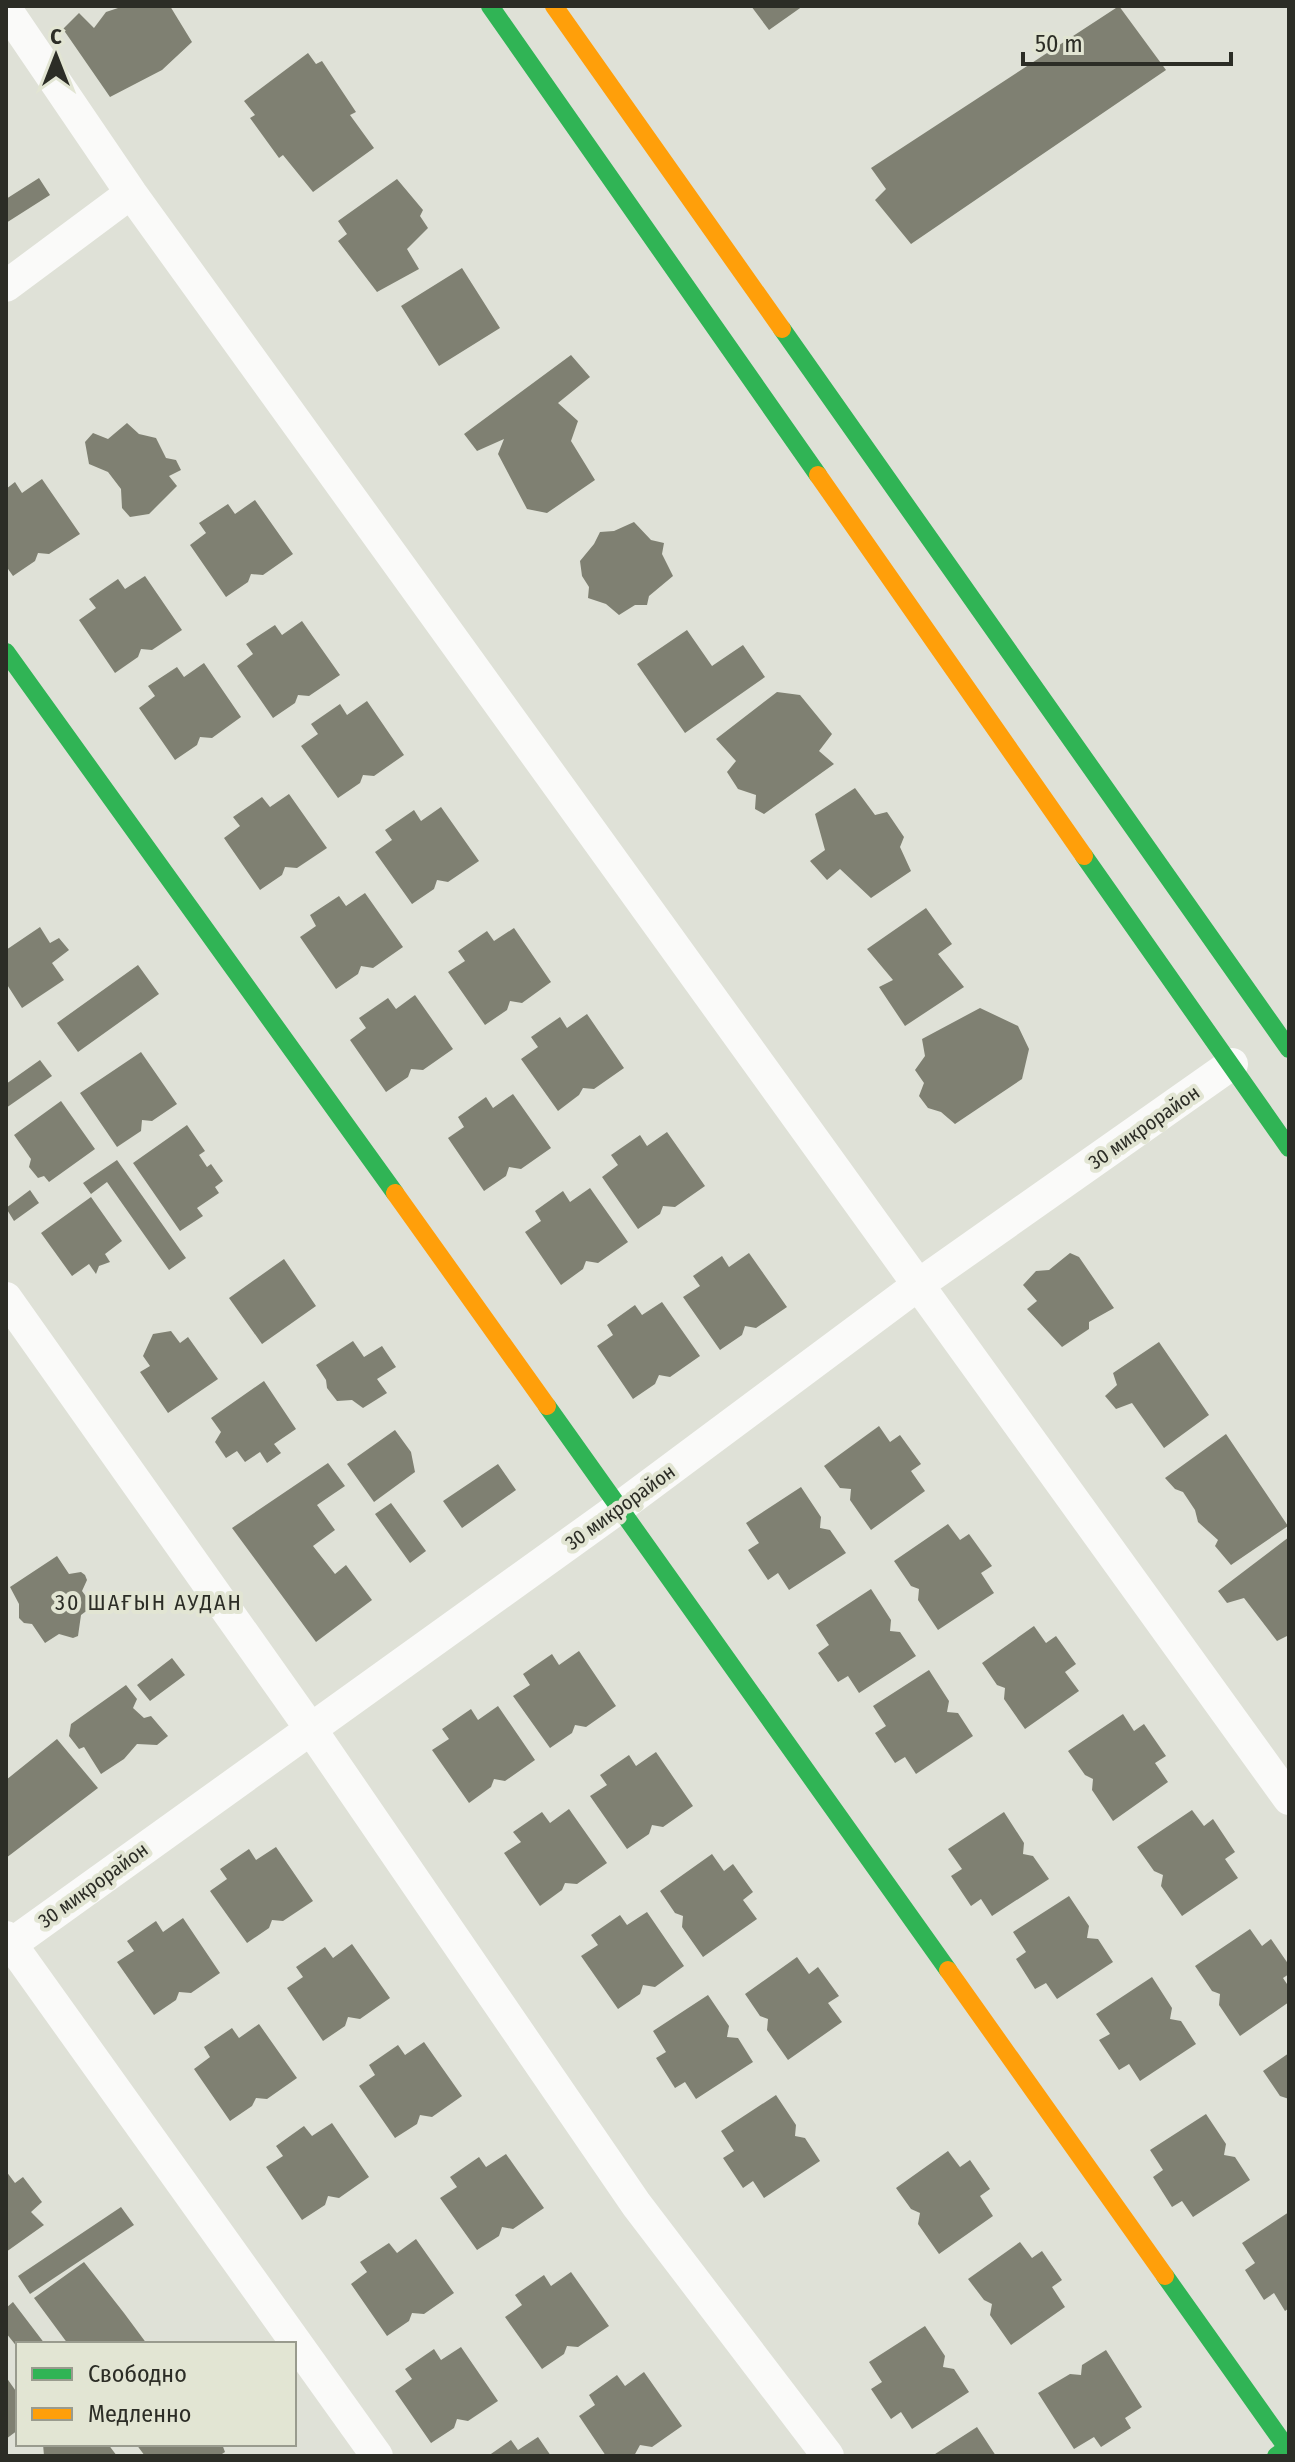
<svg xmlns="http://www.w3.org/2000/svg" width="1295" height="2462" font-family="'Fira Sans Condensed',sans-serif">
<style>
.building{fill:#7f8072}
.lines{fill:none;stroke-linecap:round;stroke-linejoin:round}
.street{stroke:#fafaf9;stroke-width:32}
.fast{stroke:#30b455;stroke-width:18}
.slow{stroke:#ff9f0a;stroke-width:18}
.labels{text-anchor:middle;stroke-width:8;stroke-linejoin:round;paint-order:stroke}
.street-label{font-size:20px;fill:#2c2d26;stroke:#e2e5d3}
.neighbourhood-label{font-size:22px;letter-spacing:2px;fill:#2c2d26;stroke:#e2e5d3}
</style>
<rect width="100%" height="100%" fill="#dfe1d7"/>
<path class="building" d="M124,6H170L192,42L162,70L110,97L63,29L79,13L94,28L106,12Z
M751,6H803L769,30Z
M1119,6L1166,70L911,244L875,200L886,189L871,168Z
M308,53L316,64L322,61L356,112L350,115L374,148L313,192L283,155L279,158L250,118L255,115L244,101Z
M39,178L50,195L6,223V199Z
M397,179L423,210L420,216L428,228L407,249L419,269L377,292L338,241L347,234L338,221Z
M462,268L500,328L439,366L401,306Z
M571,355L590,377L558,403L578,421L571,441L595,480L547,513L527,509L498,454L504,439L477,451L464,434Z
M127,423L139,434L156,438L166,458L176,460L181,470L169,476L177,486L149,514L130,517L122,508L121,489L108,472L89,464L85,442L93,433L108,439Z
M42,479L80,534L49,554L38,553L35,561L13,576L6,566V489L15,482L22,493Z
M255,500L293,554L263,575L251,574L248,582L226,597L190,545L206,533L199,523L228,504L235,514Z
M634,522L651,540L664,543L662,554L673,576L649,596L647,605H635L619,615L606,604L588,598L589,587L582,576L580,561L594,544L600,532L614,531Z
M145,576L182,630L152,650L141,649L138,657L115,673L79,620L96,608L89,599L118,579L125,589Z
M302,621L340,675L309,696L298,695L295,703L273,718L237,666L253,654L246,644L275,625L282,635Z
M687,630L712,666L743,645L765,677L685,733L637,664Z
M204,663L241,717L212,738L200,737L197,745L175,760L139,708L155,696L148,686L177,667L184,677Z
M777,692L800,695L832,734L819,751L834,764L764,814L755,809L756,795L738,789L727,772L736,761L716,739Z
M367,701L404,755L374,776L363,775L360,783L338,798L301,746L318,734L311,724L340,704L347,715Z
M855,788L875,815L887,812L904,837L900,847L911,871L871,898L840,869L827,880L810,861L825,850L815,814Z
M289,794L327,848L297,868L285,867L282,875L260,890L224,838L240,826L233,817L262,797L270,807Z
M441,807L479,861L448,882L437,880L434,889L412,904L375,852L392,840L385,830L414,810L421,821Z
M365,893L403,947L373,968L361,966L358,974L336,989L300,937L316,926L310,915L339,896L346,906Z
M926,908L952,944L938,954L964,987L905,1026L879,987L893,980L867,949Z
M40,927L50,943L59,938L69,950L52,963L64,980L22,1008L6,983V950Z
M514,928L551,982L522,1003L510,1001L507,1010L485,1025L448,972L465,961L458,951L487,931L494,941Z
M138,965L159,994L78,1052L57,1023Z
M415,995L453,1049L423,1070L411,1069L408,1077L386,1092L350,1040L366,1028L359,1018L388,998L396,1009Z
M980,1008L1018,1026L1029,1049L1022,1079L955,1124L941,1112L928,1108L919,1096L924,1083L915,1070L925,1056L922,1039Z
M587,1014L624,1068L594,1089L583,1088L579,1095L558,1111L521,1059L538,1047L531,1037L560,1017L567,1028Z
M141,1052L177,1104L152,1121L142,1120L141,1131L117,1147L80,1093Z
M40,1060L52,1076L6,1108V1084Z
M513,1094L551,1148L521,1169L509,1167L506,1176L484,1191L448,1138L464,1127L458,1117L486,1097L493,1108Z
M61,1101L95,1149L49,1182L44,1176L38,1178L29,1167L31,1159L14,1135Z
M187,1125L205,1151L199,1155L207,1167L211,1164L223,1181L215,1187L219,1193L197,1208L203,1216L180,1231L133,1163Z
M667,1132L705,1186L675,1207L663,1206L660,1214L638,1229L602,1177L618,1165L611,1155L640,1135L647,1146Z
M117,1160L186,1258L169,1270L107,1182L91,1194L83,1183Z
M590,1188L628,1242L598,1263L586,1261L583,1269L561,1285L525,1232L541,1221L535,1211L563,1191L570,1202Z
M30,1190L39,1203L14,1221L6,1208Z
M91,1197L122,1241L105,1254L110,1262L99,1266L96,1274L89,1264L72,1276L41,1233Z
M749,1253L787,1307L756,1328L745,1326L742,1335L720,1350L683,1297L700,1286L693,1276L722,1256L729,1267Z
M1070,1253L1079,1257L1114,1308L1089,1322V1329L1062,1347L1027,1309L1037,1301L1023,1285L1036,1271L1049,1270Z
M284,1259L316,1306L262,1344L229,1298Z
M662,1302L700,1356L670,1377L659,1375L655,1384L633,1399L597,1346L613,1335L607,1325L635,1305L642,1315Z
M171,1331L180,1343L188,1337L218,1379L168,1413L140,1372L150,1366L143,1356L153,1334Z
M353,1341L364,1357L382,1346L396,1367L377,1379L387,1393L363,1408L352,1400L337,1401L327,1388L326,1380L316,1365Z
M1159,1342L1209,1415L1164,1448L1132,1403L1116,1409L1105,1396L1117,1385L1113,1373Z
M264,1381L296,1429L274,1444L281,1453L267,1463L260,1452L245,1462L237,1451L226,1458L215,1442L221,1432L211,1418Z
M879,1426L890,1442L900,1435L921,1464L911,1471L925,1491L871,1530L850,1500L851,1489L840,1488L824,1466Z
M395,1430L411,1452L415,1472L374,1502L347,1464Z
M1226,1434L1288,1526L1231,1565L1215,1546L1218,1540L1198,1522L1195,1510L1183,1492L1175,1489L1165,1478Z
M328,1463L345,1486L317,1505L335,1530L313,1546L335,1574L346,1565L372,1600L316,1642L232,1528Z
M498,1464L516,1490L462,1528L443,1501Z
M801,1487L821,1517L820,1528L830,1530L846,1553L789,1590L778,1573L768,1580L748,1550L759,1543L746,1523Z
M391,1503L426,1551L410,1563L375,1514Z
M948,1524L960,1540L969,1534L992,1566L981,1573L994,1593L938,1630L918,1600L919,1589L911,1586L894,1561Z
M1289,1537V1635L1277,1641L1244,1598L1227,1603L1218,1591Z
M57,1556L69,1574L81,1572L85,1575L87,1580L82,1591L93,1606L81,1615L78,1636L73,1638L59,1634L45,1643L32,1624L24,1623L19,1618V1604L10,1587Z
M871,1589L891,1620L890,1631L900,1632L916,1656L859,1693L848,1676L838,1682L818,1653L829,1645L816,1625Z
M1034,1626L1046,1643L1056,1636L1076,1664L1065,1672L1079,1691L1025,1729L1004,1699L1005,1688L997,1685L982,1663Z
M579,1651L616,1706L586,1727L575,1725L572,1733L550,1748L513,1696L530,1685L523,1674L552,1654L559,1665Z
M172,1658L185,1675L150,1701L137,1685Z
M929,1670L949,1701L947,1712L958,1713L973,1736L916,1774L905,1757L895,1763L875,1733L886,1726L873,1706Z
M126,1685L137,1699L133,1708L144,1718L151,1716L168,1736L157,1745L137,1744L124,1759L101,1774L84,1747L79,1749L69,1736L71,1724Z
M498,1706L535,1760L505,1781L494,1779L491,1787L469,1803L432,1750L449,1739L442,1729L471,1709L478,1720Z
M1123,1714L1134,1731L1144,1724L1166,1756L1155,1763L1168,1782L1113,1821L1092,1790L1093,1779L1085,1775L1068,1751Z
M57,1739L98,1788L6,1858V1780Z
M656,1752L693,1806L663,1827L652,1825L649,1834L627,1849L590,1796L607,1785L600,1775L629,1755L636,1766Z
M569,1809L607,1863L577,1884L565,1883L562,1890L540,1906L504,1853L521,1842L513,1832L542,1812L550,1823Z
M1192,1810L1204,1826L1213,1819L1235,1852L1225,1859L1238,1878L1182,1916L1161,1886L1163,1875L1154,1871L1137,1847Z
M1004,1812L1024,1843L1023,1854L1033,1856L1049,1879L992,1916L981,1899L971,1906L951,1876L962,1869L948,1849Z
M276,1847L313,1901L283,1921L272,1920L269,1928L247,1943L210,1891L227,1879L220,1869L249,1849L256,1860Z
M712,1854L724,1871L733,1864L753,1892L743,1900L757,1919L703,1957L682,1927L683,1916L675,1913L660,1891Z
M1069,1896L1089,1926L1087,1938L1098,1939L1113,1962L1057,1999L1046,1983L1035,1989L1016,1959L1026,1952L1013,1932Z
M647,1912L684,1966L655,1987L643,1985L640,1994L618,2009L581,1956L598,1945L591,1935L620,1915L627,1925Z
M183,1918L220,1973L191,1993L179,1992L176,2000L154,2015L117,1962L134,1951L127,1941L156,1921L163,1932Z
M1250,1929L1262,1946L1271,1939L1289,1965V1974L1283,1978L1289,1987V2002L1240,2036L1219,2005L1220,1994L1212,1991L1195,1966Z
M352,1944L390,1998L360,2019L348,2017L345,2026L323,2041L287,1988L303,1977L296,1967L325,1947L333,1958Z
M797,1957L809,1974L818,1967L839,1996L828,2003L842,2022L788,2060L767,2030L768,2019L760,2016L745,1994Z
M1152,1977L1172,2008L1170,2019L1181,2021L1196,2044L1140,2081L1129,2064L1119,2070L1099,2040L1110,2034L1096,2014Z
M708,1995L729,2026L727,2037L738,2038L753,2062L696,2099L685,2082L675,2088L656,2058L666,2052L653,2031Z
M259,2024L297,2078L267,2099L256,2098L252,2106L230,2121L194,2069L210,2057L204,2047L232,2028L239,2038Z
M424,2042L462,2096L432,2117L420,2115L417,2124L395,2138L359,2086L375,2075L369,2065L398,2045L405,2055Z
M1289,2053V2099L1280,2096L1263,2071Z
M776,2095L796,2125L795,2136L805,2138L820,2161L764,2198L753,2181L743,2188L723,2158L734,2151L721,2131Z
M1206,2114L1226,2144L1224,2155L1235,2157L1250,2180L1193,2217L1182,2201L1172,2207L1153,2177L1163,2170L1150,2150Z
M332,2123L369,2177L339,2198L328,2196L325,2205L302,2220L266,2167L283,2156L276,2146L304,2126L312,2136Z
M948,2151L960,2167L970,2160L990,2189L980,2196L993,2216L939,2254L918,2224L920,2213L911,2209L896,2188Z
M506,2154L544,2208L513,2229L502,2227L499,2236L477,2250L440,2198L457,2187L450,2177L479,2157L486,2167Z
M6,2171L15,2183L23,2177L42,2202L31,2212L44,2225L6,2252Z
M121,2207L134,2225L30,2294L18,2276Z
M1289,2212V2308L1285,2311L1274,2293L1264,2300L1245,2270L1255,2263L1242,2243Z
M416,2239L454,2293L424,2314L412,2313L409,2321L387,2336L351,2284L367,2272L360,2262L389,2243L397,2253Z
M1020,2242L1032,2258L1042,2251L1062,2280L1052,2287L1065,2307L1011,2345L990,2315L992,2304L984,2300L968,2279Z
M84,2262L124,2313L147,2344H68L34,2298Z
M571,2272L609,2326L578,2347L567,2346L564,2354L542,2369L505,2317L522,2305L515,2295L544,2275L551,2286Z
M13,2302L45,2344H18V2348L6,2333V2308Z
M925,2326L945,2356L943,2367L954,2369L969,2392L912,2429L901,2412L891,2419L871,2389L882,2382L869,2362Z
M461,2347L498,2401L468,2421L457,2419L454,2428L431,2443L395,2391L412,2379L405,2369L434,2349L441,2360Z
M1106,2350L1142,2407L1125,2418L1131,2428L1101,2447L1094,2437L1074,2449L1038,2393L1070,2374L1081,2375L1082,2365Z
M644,2372L682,2426L652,2447L640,2445L634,2456H606L579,2416L595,2405L589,2395L617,2375L625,2386Z
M6,2377L18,2394V2430L6,2439Z
M977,2427L996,2456H932Z
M538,2437L551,2456H488L511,2440L518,2450Z
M43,2444H108L117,2456H44Z
M136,2444H222L225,2452L219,2456H145Z"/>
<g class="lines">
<path class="street" d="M6,9L131,193L1289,1799
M6,286L131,193
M6,1298L310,1728L636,2204L828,2456
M6,1937L377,2456
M6,1948L620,1507L918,1285L1232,1064"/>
<path class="fast" d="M490,6L818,475
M782,329L1289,1049
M6,652L395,1193
M1084,856L1289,1148
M547,1406L948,1970
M1165,2276L1287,2448L1276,2456"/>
<path class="slow" d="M554,6L782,329
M818,475L1084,856
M395,1193L547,1406
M948,1970L1165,2276"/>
</g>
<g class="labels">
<g class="street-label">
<text transform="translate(1144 1127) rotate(-35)" y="7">30 микрорайон</text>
<text transform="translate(620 1507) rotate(-36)" y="7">30 микрорайон</text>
<text transform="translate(93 1885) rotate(-36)" y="7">30 микрорайон</text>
</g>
<g class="neighbourhood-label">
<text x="149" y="1610">30 ШАҒЫН АУДАН</text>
</g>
</g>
<rect width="1295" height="2462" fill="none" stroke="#2c2d26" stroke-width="16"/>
<rect x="16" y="2342" width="280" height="104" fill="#e2e5d3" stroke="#999b8e" stroke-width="2"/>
<rect x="32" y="2368" width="40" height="12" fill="#30b455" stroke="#999b8e" stroke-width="2"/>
<text x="88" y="2382" font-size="24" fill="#2c2d26">Свободно</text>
<rect x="32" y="2408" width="40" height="12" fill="#ff9f0a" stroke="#999b8e" stroke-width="2"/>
<text x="88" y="2422" font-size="24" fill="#2c2d26">Медленно</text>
<g transform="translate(56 56)" stroke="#e2e5d3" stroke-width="6" paint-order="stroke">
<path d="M0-6L14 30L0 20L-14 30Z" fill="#2c2d26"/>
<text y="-12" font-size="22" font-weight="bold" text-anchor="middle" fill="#2c2d26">С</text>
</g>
<path d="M1023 52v12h208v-12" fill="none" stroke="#2c2d26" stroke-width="4"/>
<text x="1035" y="52" font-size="24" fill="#2c2d26" stroke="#e2e5d3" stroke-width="6" paint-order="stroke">50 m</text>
</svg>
